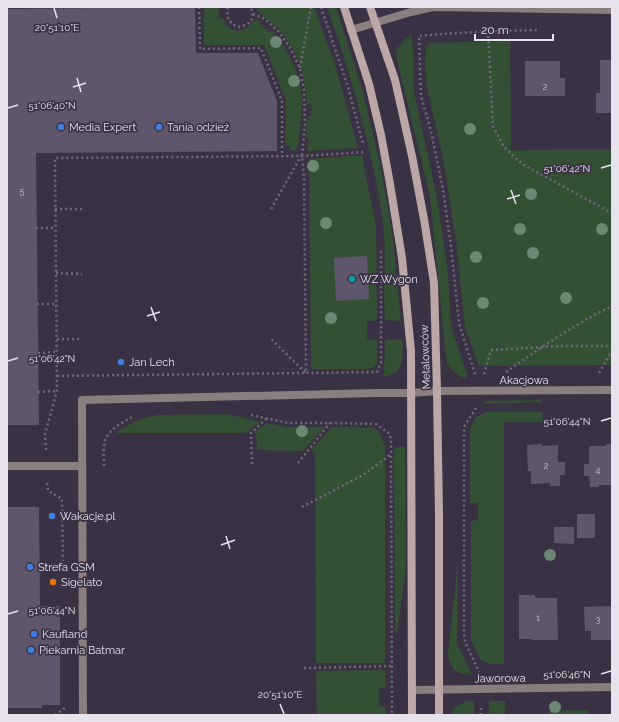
<svg xmlns="http://www.w3.org/2000/svg" width="619" height="722" font-family="Raleway,sans-serif">
<style>
.green{fill:#335034}
.building{fill:#60566b}
.lines{fill:none;stroke-linecap:round;stroke-linejoin:round}
.path{stroke:#71697a;stroke-width:2.5;stroke-dasharray:2 3;stroke-linecap:butt}
.lane{stroke:#8b7e7e;stroke-width:8}
.street{stroke:#8b7e7e;stroke-width:8}
.secondary{stroke:#bba7a6;stroke-width:8}
.tree{fill:#6c8872}
.ticks{fill:none;stroke:#e7e2ee;stroke-width:1.5}
.shop-dot{fill:#3f7fe0;stroke:#3b3144;stroke-width:1.5}
.culture-dot{fill:#0f9aa8;stroke:#3b3144;stroke-width:1.5}
.food-dot{fill:#e8710a;stroke:#3b3144;stroke-width:1.5}
.labels{text-anchor:middle;stroke-width:3.5;stroke-linejoin:round;paint-order:stroke}
.number-label{font-size:9px;fill:#c5bfcd}
.poi-label{font-size:11px;fill:#e7e2ee;stroke:#3b3144;text-anchor:start}
.street-label{font-size:11px;fill:#e7e2ee;stroke:#3b3144}
.ticks-label{font-size:10px;text-anchor:middle;fill:#e7e2ee;stroke:#3b3144;stroke-width:3.5;stroke-linejoin:round;paint-order:stroke}
</style>
<rect width="100%" height="100%" fill="#3b3144"/>
<path class="green" d="M204,7H220L219,9V19L223,18C224,21 226,25 228,27C236,34 249,30 253,21L258,20L261,22L260,25L269,32L272,30C288,50 300,72 302,98C303,107 301,117 300,126C299,134 300,144 296,151L290,150V146H285L286,100L264,45H204Z
M258,7H314L336,68L358,148L307,151L309,138H306L307,117L311,116L312,105L307,104C305,75 298,49 277,28C273,23 259,14 257,9Z
M327,7H336L363,92L382,173L393,239L401,321L385,320C383,291 386,262 384,233C381,201 374,171 367,140C356,95 343,51 327,7Z
M411,34L413,50L414,92L437,198L448,273L451,326L467,374L466,379C454,373 449,370 446,357L430,196L396,56L398,47Z
M510,41L511,150L612,149V365L479,366L465,328L456,239L443,158L427,87L425,61L426,48L429,43Z
M350,156H362L376,227L377,309V319L375,321H367V340H377V364L372,368L368,369H311L309,159Z
M402,339C403,353 405,376 384,376L385,340Z
M541,400L542,402L485,404L482,401Z
M486,412H542L543,422H504V664H490L481,660L471,640V521L478,520V503H470V429L475,418Z
M227,414L260,422L246,433H115L138,420L157,415Z
M267,423L287,427H325L303,451L257,450L256,434L254,432Z
M332,427H359V428H367V427C380,427 381,436 385,446V663H316L315,453L314,452L311,450Z
M398,447H405L406,570L397,631L395,633L394,451L396,448Z
M458,561L457,643L472,675C457,674 451,670 448,655Z
M385,670V688H379V706L385,707V715H317L316,671Z
M467,701H474V715H450L455,707Z
M489,701H505V715H489Z
M588,710V715H549V711Z"/>
<path class="building" d="M195,7L196,53H258L277,101V151L36,153L39,425H7V9Z
M600,60H612V113H596V93H600Z
M525,61H560V78H565V96H525Z
M367,256L369,299L336,301L334,258Z
M542,444V446L558,445V462H565V475H560V486H550V483L531,484V471H528L527,445Z
M606,444H612V485H599V487H590L589,476H584V464H589V446H606Z
M7,507H39L40,606H60V705H42V708H7Z
M577,514H595V538H577Z
M554,527H574V544L554,543Z
M519,595H535V598H557L558,640H532V639H519Z
M612,606V640H591V631H585L584,607Z"/>
<g class="lines">
<path class="path" d="M199,7L200,49L261,48L282,101V156
M228,7C226,18 228,21 237,27C250,25 255,21 251,7
M321,7L348,87L363,144
M253,14L265,19L278,31L291,49L300,69L304,90L305,124L302,156L304,178L306,373L377,372L381,363V249
M488,31L493,126L504,147L522,164L612,213
M300,68L311,7
M55,209H82
M271,209L301,156
M36,228H55
M56,273L82,274
M37,304H56
M57,339H82
M38,353L57,352
M506,372C540,348 575,324 612,306
M599,373L612,351
M475,374L459,323L451,246L443,190L431,131L421,96L419,36C459,32 499,31 540,30
M484,374L491,350L561,346H612
M57,376L306,373L271,339
M38,392L57,391
M476,408L464,427V634L465,642L479,672
M251,415L288,423H331L376,424L390,434L391,441L392,715
M46,450L45,434L57,391L55,158L302,156L365,152
M298,463L330,423
M252,464L251,433L266,419
M104,466C104,459 103,452 104,446C105,431 120,424 132,417
M47,483L48,491L62,499L63,561
M302,507L363,475L390,455
M304,668L391,666
M55,715L65,708
M481,715V706"/>
<path class="lane" d="M7,466H82
M83,715L82,400L376,393H411L437,391"/>
<path class="street" d="M351,30L411,12L433,7L612,10
M437,391L612,390
M412,690L612,687"/>
<path class="secondary" d="M344,7L369,84L381,135L390,184L402,258L411,351L412,715
M370,7L395,80L412,156L424,219L434,283L437,391L439,514V715"/>
</g>
<g class="tree">
<circle cx="276" cy="42" r="6"/>
<circle cx="294" cy="81" r="6"/>
<circle cx="470" cy="129" r="6"/>
<circle cx="313" cy="166" r="6"/>
<circle cx="531" cy="194" r="6"/>
<circle cx="326" cy="223" r="6"/>
<circle cx="520" cy="229" r="6"/>
<circle cx="602" cy="229" r="6"/>
<circle cx="533" cy="253" r="6"/>
<circle cx="476" cy="257" r="6"/>
<circle cx="566" cy="298" r="6"/>
<circle cx="483" cy="303" r="6"/>
<circle cx="331" cy="318" r="6"/>
<circle cx="302" cy="431" r="6"/>
<circle cx="550" cy="555" r="6"/>
<circle cx="555" cy="707" r="6"/>
</g>
<path class="ticks" d="M54,8L57,18M77,78L81,92M73,87L86,83M8,108L18,105M601,168L611,165M511,190L516,204M507,199L520,195M151,307L156,321M147,316L160,312M8,361L18,358M601,421L611,418M226,536L230,549M221,545L235,540M8,614L18,611M601,674L611,671M280,704L284,714"/>
<g class="shop-dot">
<circle cx="61" cy="127" r="4"/>
<circle cx="159" cy="127" r="4"/>
<circle cx="121" cy="362" r="4"/>
<circle cx="52" cy="516" r="4"/>
<circle cx="30" cy="567" r="4"/>
<circle cx="34" cy="634" r="4"/>
<circle cx="31" cy="650" r="4"/>
</g>
<circle class="culture-dot" cx="352" cy="279" r="4"/>
<circle class="food-dot" cx="53" cy="582" r="4"/>
<g class="labels">
<g class="number-label">
<text x="545" y="90">2</text>
<text x="22" y="194">5</text>
<text x="546" y="469">2</text>
<text x="598" y="473">4</text>
<text x="538" y="621">1</text>
<text x="598" y="622">3</text>
</g>
<g class="poi-label">
<text x="69" y="131">Media Expert</text>
<text x="167" y="131">Tania odzież</text>
<text x="360" y="283">WZ Wygon</text>
<text x="129" y="366">Jan Lech</text>
<text x="60" y="520">Wakacje.pl</text>
<text x="38" y="571">Strefa GSM</text>
<text x="61" y="586">Sígelato</text>
<text x="42" y="638">Kaufland</text>
<text x="39" y="654">Piekarnia Batmar</text>
</g>
<g class="street-label">
<text transform="translate(425 357) rotate(-92)" y="4">Metalowców</text>
<text x="524" y="384">Akacjowa</text>
<text transform="translate(500 678) rotate(-1)" y="4">Jaworowa</text>
</g>
</g>
<g class="ticks-label">
<text x="57" y="31">20°51'10"E</text>
<text x="52" y="109">51°06'40"N</text>
<text x="567" y="172">51°06'42"N</text>
<text x="52" y="362">51°06'42"N</text>
<text x="567" y="425">51°06'44"N</text>
<text x="52" y="614">51°06'44"N</text>
<text x="567" y="678">51°06'46"N</text>
<text x="280" y="698">20°51'10"E</text>
</g>
<rect width="619" height="722" fill="none" stroke="#e7e2ee" stroke-width="16"/>
<path d="M475 34v6h78v-6" fill="none" stroke="#e7e2ee" stroke-width="2"/>
<text x="481" y="34" font-size="12" fill="#e7e2ee" stroke="#3b3144" stroke-width="3" paint-order="stroke">20 m</text>
</svg>
